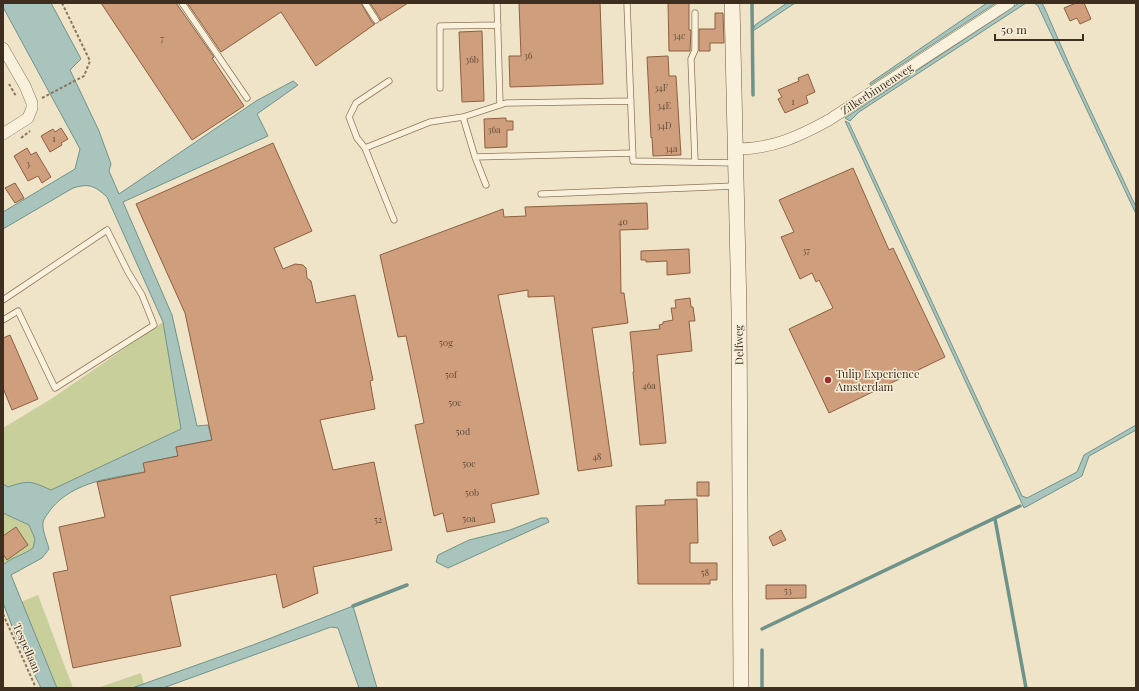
<svg xmlns="http://www.w3.org/2000/svg" width="1139" height="691" font-family="'Playfair Display',serif">
<style>
.green{fill:#c9cf9b}
.water{fill:#a9c4bc;stroke:#6f938a}
.lines{fill:none;stroke-linecap:round;stroke-linejoin:round}
.stream{stroke:#6f938a;stroke-width:3.5}
.building{fill:#cf9f7d;stroke:#8d5f41}
.lane-casing{stroke:#8d765c;stroke-width:7}
.street-casing{stroke:#8d765c;stroke-width:12}
.secondary-casing{stroke:#6f573f;stroke-width:16}
.path{stroke:#8d765c;stroke-width:2;stroke-dasharray:3 2;stroke-linecap:butt}
.lane{stroke:#faf1dc;stroke-width:5.5}
.street{stroke:#faf1dc;stroke-width:11}
.secondary{stroke:#faf1dc;stroke-width:15}
.poi-dot{fill:#9e2a2b;stroke:#f7eed8;stroke-width:1.5}
.labels{text-anchor:middle;stroke-width:3;stroke-linejoin:round;paint-order:stroke}
.number-label{font-size:9px;fill:#624a37}
.street-label{font-size:11px;fill:#3d2e20;stroke:#f7eed8}
.poi-label{font-size:11px;fill:#3d2e20;stroke:#f7eed8;text-anchor:start}
</style>
<rect width="100%" height="100%" fill="#f0e4c8"/>
<path class="green" d="M163,322L181,429L51,490C34,482 26,481 8,487L3,484V428L51,399Z
M3,513L29,525L35,539L33,548C24,555 12,557 3,565Z
M38,595L73,688H57L21,602Z
M141,673L144,684L132,688H97Z"/>
<path class="water" d="M3,3H51L81,59L70,70L99,131L111,164L109,171L119,194L256,101L293,81L298,85L257,114L268,136L123,202L172,315L197,426L208,425L212,440L176,447L178,456L144,463L145,472C112,478 74,481 51,509C49,512 44,518 43,522C42,530 47,541 49,549L42,558L11,575L57,688H41L17,639L3,603V565C12,557 24,555 33,548L35,539L29,525L3,513V484L8,487C29,480 31,481 51,490L181,429L163,322L107,197C95,186 89,183 73,188L3,229V212L75,169L80,149L3,7Z
M787,3H795L753,31L755,25Z
M987,3H996L870,85V83Z
M1019,3H1026L859,112L850,121L845,118Z
M1034,3H1042L1045,9L1072,71L1136,207V214L1038,6Z
M845,121L849,123L1022,496L1027,498L1077,472L1084,455L1136,425V430L1089,456L1082,476L1024,508Z
M541,518H547L549,522L448,568L436,562L438,555L469,540L510,530Z
M353,606L377,688H359L338,628L331,627L163,688H132L253,645Z"/>
<g class="lines">
<path class="stream" d="M752,3L753,95
M995,519L1026,688
M353,606L407,585
M762,629L1020,506
M762,650V688"/>
</g>
<path class="building" d="M101,3H176L214,57L212,58L244,106L192,140Z
M190,3H361L372,22L375,24L316,66L281,12L221,52L188,4Z
M370,3H408L380,21V18Z
M519,3H600L603,84L510,87L509,56H521Z
M668,3H689V30H691L690,51H669Z
M1076,3H1084L1091,19L1080,24L1077,18L1070,21L1064,8Z
M715,13H723L724,43H710V51H699V29H715Z
M482,31L484,101L462,102L459,32Z
M668,56L669,76H676L681,155L653,156L652,137L651,138L647,57Z
M808,74L815,92L806,96L808,103L785,113L778,99L782,97L778,90L799,81L798,78Z
M506,118V121H513V130H507V147L485,148L484,119Z
M61,128L68,139L61,143L62,145L50,152L41,136L53,129L55,132Z
M273,143L312,231L274,248L283,269L295,264L303,265L306,268L307,278L311,281L316,303L355,295L373,380L370,381L375,409L320,420L333,470L374,462L392,550L313,567L318,593L283,608L276,574L170,596L181,646L73,668L53,573L68,570L59,527L105,517L97,482L145,472L143,463L178,456L176,447L212,440L185,313L136,204Z
M27,148L31,155L36,152L51,177L42,183L38,176L28,181L14,156Z
M853,168L889,250L893,248L945,357L829,413L789,329L833,308L819,280L816,282L812,273L800,279L781,237L794,232L779,200Z
M15,183L24,198L15,203L5,188Z
M647,203L648,229L620,230L621,293H624L628,323L592,328L612,466L578,471L554,296L528,297V290L498,295L539,494L491,504L495,522L447,532L443,513L434,516L415,425L424,423L419,398L406,336L398,337L380,255L503,209L504,217L526,216L525,207Z
M689,249L690,273L667,275V261L646,262V260H641V251Z
M690,298L691,307H693L695,321H689L692,351L657,355L666,443L640,445L633,372H634L630,332L660,329L659,325L663,324V322L673,320L671,308H676L675,300Z
M10,335L38,399L12,410L3,388V338Z
M697,482H709V496H697Z
M697,499L698,543H690V563H717V580H710V584H638L636,506L665,505V500Z
M16,527L28,545L7,560L3,554V536Z
M781,530L786,540L773,546L769,537Z
M766,585H806V598L766,599Z"/>
<g class="lines">
<g class="lane-casing">
<path id="lane" d="M182,3L247,98
M365,3L376,20
M497,3L500,105
M627,3L633,161L736,163
M440,88V26L498,25
M631,101L506,103L463,117L475,157L633,153
M365,148L357,138L349,117L356,103L389,81
M475,157L486,185
M695,162L691,59L695,50V13
M541,194L735,186
M394,220L365,148L430,122L463,117
M3,300L107,230L128,272L142,295L154,325L55,388L18,311L3,320"/>
</g>
<g class="street-casing">
<path id="street" d="M3,48L25,86L32,103V108L28,118L3,134
M736,149C772,149 798,137 829,120L1009,3"/>
</g>
<g class="secondary-casing">
<path id="secondary" d="M732,3L739,310L741,688"/>
</g>
<path class="path" d="M9,84L16,96
M42,98L84,76L90,61L62,3
M21,138L30,131
M3,614L36,688"/>
<use href="#lane" class="lane"/>
<use href="#street" class="street"/>
<use href="#secondary" class="secondary"/>
</g>
<circle class="poi-dot" cx="828" cy="380" r="4"/>
<g class="labels">
<g class="number-label">
<text x="679" y="39">34c</text>
<text x="162" y="42">7</text>
<text x="528" y="59">36</text>
<text x="472" y="63">36b</text>
<text x="661" y="91">34F</text>
<text x="793" y="105">1</text>
<text x="664" y="109">34E</text>
<text x="664" y="129">34D</text>
<text x="494" y="133">36a</text>
<text x="54" y="142">1</text>
<text x="671" y="152">34a</text>
<text x="28" y="167">3</text>
<text x="623" y="225">40</text>
<text x="806" y="254">37</text>
<text x="446" y="346">50g</text>
<text x="451" y="378">50f</text>
<text x="649" y="389">46a</text>
<text x="455" y="406">50e</text>
<text x="463" y="435">50d</text>
<text x="597" y="460">48</text>
<text x="469" y="467">50c</text>
<text x="472" y="496">50b</text>
<text x="469" y="522">50a</text>
<text x="378" y="523">52</text>
<text x="705" y="576">58</text>
<text x="788" y="594">53</text>
</g>
<g class="street-label">
<text transform="translate(877 89) rotate(-33)" y="4">Zilkerbinnenweg</text>
<text transform="translate(739 345) rotate(-91)" y="4">Delfweg</text>
<text transform="translate(27 648) rotate(66)" y="4">Tespellaan</text>
</g>
<g class="poi-label">
<text x="836" y="378">Tulip Experience<tspan x="836" dy="13">Amsterdam</tspan></text>
</g>
</g>
<rect width="1139" height="691" fill="none" stroke="#3d2e20" stroke-width="8"/>
<path d="M995 34v6h88v-6" fill="none" stroke="#3d2e20" stroke-width="2"/>
<text x="1001" y="34" font-size="12" fill="#3d2e20" stroke="#f7eed8" stroke-width="3" paint-order="stroke">50 m</text>
</svg>
